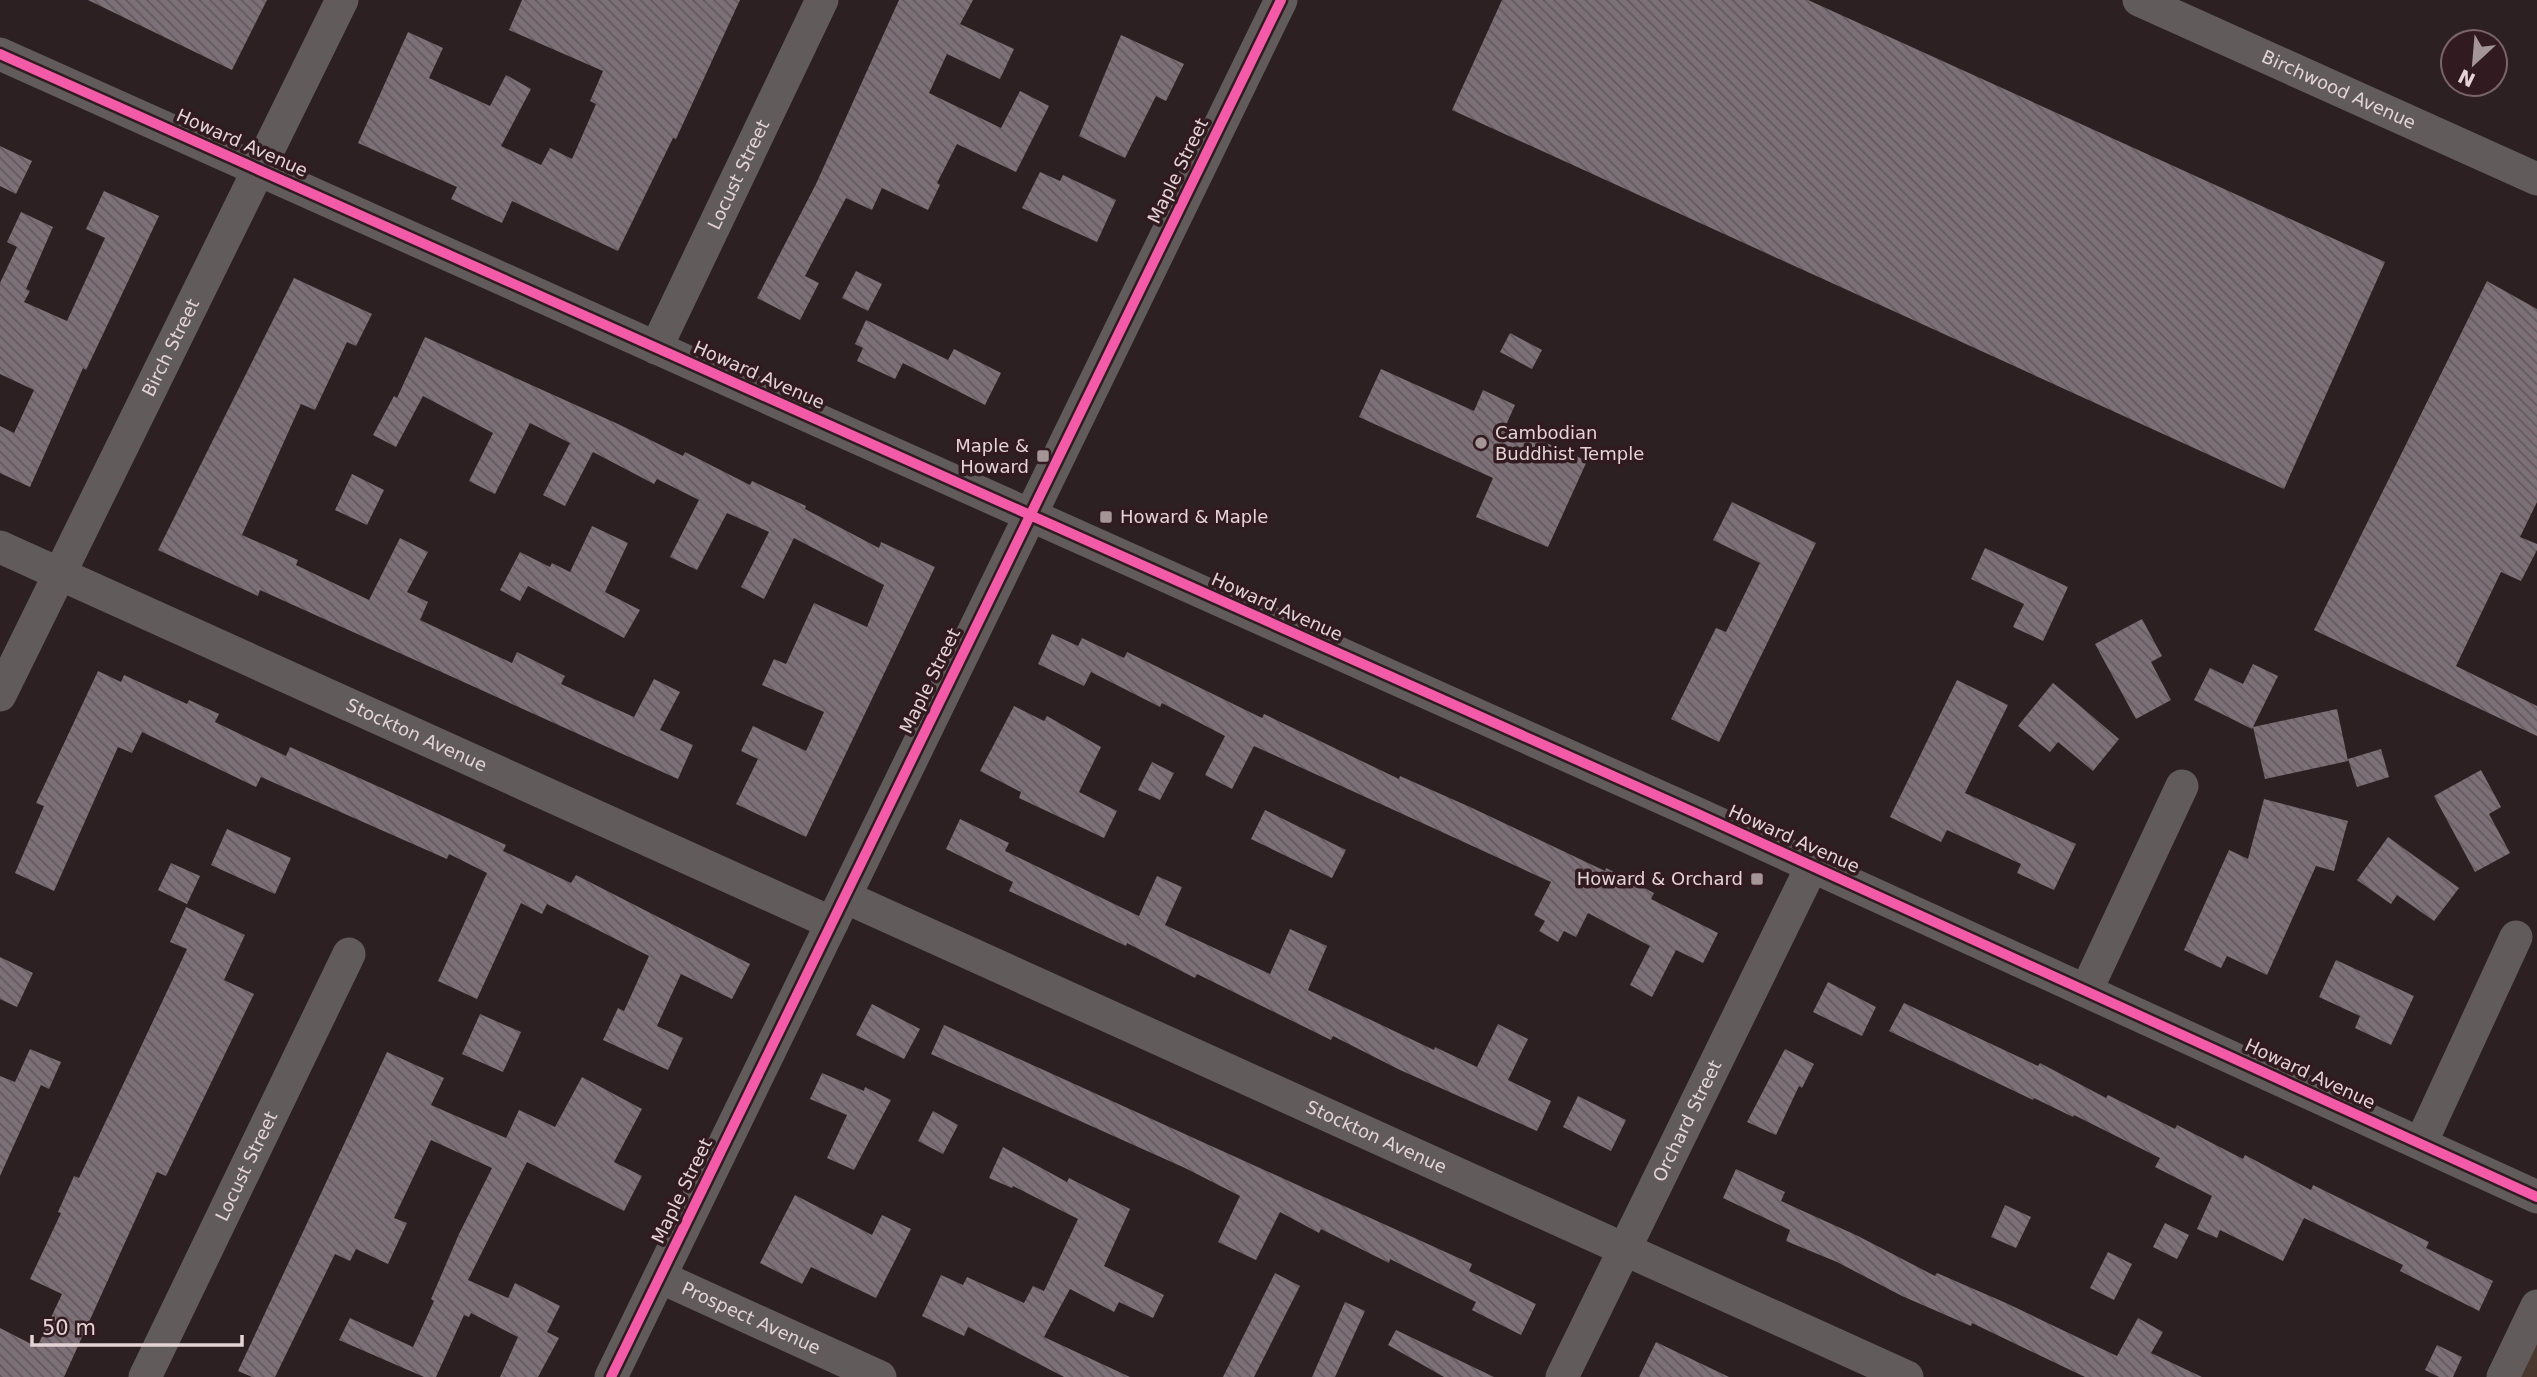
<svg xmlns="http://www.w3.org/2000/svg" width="2537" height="1377" font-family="'DejaVu Sans',sans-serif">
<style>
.park{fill:#49382e}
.building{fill:url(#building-back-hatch)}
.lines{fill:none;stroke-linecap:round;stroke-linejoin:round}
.minor{stroke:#615c5b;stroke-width:33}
.cycleway-casing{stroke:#321b20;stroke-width:15}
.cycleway{stroke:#f35aa7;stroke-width:10}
.poi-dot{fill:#a49597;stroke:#321b20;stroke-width:2.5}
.labels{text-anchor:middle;stroke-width:7;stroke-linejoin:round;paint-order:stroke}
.street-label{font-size:18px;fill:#e4d4d6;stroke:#321b20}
.poi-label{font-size:18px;fill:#e4d4d6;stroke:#321b20;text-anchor:start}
</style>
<defs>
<pattern id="building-back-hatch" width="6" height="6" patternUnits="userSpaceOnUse" patternTransform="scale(1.75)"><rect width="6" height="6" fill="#7d7076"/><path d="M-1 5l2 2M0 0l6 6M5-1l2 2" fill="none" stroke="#635a5e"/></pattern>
</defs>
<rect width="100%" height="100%" fill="#2d2023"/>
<path class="park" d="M2537,1334V1377H2517Z"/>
<path class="building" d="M88,0H267L232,70Z
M522,0H740L676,139L673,138L618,251L512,201L502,223L451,199L457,187L358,143L408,32L443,48L429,78L490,106L506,75L531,89L501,146L541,165L550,148L572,159L596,104L590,101L603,71L509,30Z
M899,0H973L960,24L1014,49L1000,79L947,54L929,93L1001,128L1020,91L1049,106L1016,172L957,144L937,183L940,185L928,210L882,188L872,210L846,198L805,276L819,283L800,320L757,298L816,184Z
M1502,0H1808L2385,262L2284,489L1452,110Z
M1121,35L1184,64L1166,101L1156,96L1125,158L1079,136Z
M0,146L32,161L16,194L0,186Z
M1040,172L1060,181L1063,175L1116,200L1097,242L1022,208Z
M104,191L159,216L86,370L83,368L30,487L0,473V426L14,433L34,390L0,374V283L17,247L7,242L21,212L53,227L26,289L30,291L24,302L67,321L105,238L86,229Z
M856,271L882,284L868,311L842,298Z
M294,278L372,314L356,346L347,342L315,410L301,404L242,535L298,560L296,565L369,600L400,538L428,552L407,592L428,602L420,620L512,663L517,652L565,676L561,684L634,717L654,679L680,692L660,730L693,745L678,779L260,590L258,596L158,550Z
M2487,281L2537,309V502L2520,537L2537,544V550L2521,581L2501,572L2456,666L2537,706V736L2314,630Z
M866,320L948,360L954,349L1001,373L985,405L903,363L895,379L857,361L863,348L855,344Z
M1510,333L1542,350L1532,369L1500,352Z
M425,337L618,424L683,456L685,452L750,485L752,481L806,506L805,509L879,548L881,542L935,567L806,837L736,804L758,759L741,751L753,726L806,751L824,712L762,685L774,659L786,664L814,603L867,627L884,585L794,538L764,599L741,587L769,532L727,513L697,570L670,557L699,500L657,479L654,484L593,452L565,506L543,495L570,443L530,423L495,494L469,481L493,433L423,396L396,447L373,435L394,396L397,398Z
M1381,369L1474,411L1483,390L1515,405L1506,425L1587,461L1548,547L1476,517L1493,478L1359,417Z
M352,474L384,490L367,525L335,510Z
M1732,502L1816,543L1719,742L1671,719L1716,628L1726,632L1760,563L1713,540Z
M592,526L628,543L605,592L640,610L624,638L528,586L520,601L500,590L520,552L550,567L552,563L570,572Z
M1985,548L2068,587L2043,641L2013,627L2024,604L1971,579Z
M2142,619L2162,656L2151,662L2171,700L2136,719L2095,644Z
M1052,634L1078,646L1082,638L1124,658L1127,652L1262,718L1264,714L1399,779L1400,776L1470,807L1605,871L1606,868L1654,893L1651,899L1718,933L1703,963L1676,950L1652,997L1630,985L1650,946L1588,913L1576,937L1564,931L1558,942L1539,931L1545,921L1534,915L1551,882L1254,746L1232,789L1205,775L1225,736L1162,703L1160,707L1091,672L1084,686L1038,664Z
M2253,664L2278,676L2252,729L2194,700L2210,668L2243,684Z
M98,671L121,682L124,675L187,704L189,700L219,714L215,722L286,756L290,747L386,790L506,845L503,851L571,883L576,875L750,964L732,999L681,974L657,1026L683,1038L668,1070L603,1040L618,1008L624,1011L649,956L547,904L542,914L521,903L477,999L438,981L487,873L449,854L447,859L261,777L256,787L142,732L132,753L118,747L54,891L15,873L44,806L36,803Z
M1957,680L2008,705L1965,793L2076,844L2054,890L2017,873L2021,864L1947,830L1941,842L1890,817Z
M2053,683L2119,739L2093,771L2058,742L2050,752L2018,726Z
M1014,706L1044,721L1047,716L1101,747L1079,792L1117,811L1104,838L1019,798L1021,792L980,771Z
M2337,709L2348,761L2265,779L2253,727Z
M2381,749L2389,777L2357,787L2348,759Z
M1152,762L1174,773L1160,800L1138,790Z
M2481,770L2501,807L2489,814L2510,853L2475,872L2434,796Z
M2264,799L2348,821L2334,871L2316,866L2267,975L2227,956L2221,968L2184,950L2229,850L2248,859Z
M1265,810L1346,850L1332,878L1251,839Z
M960,819L1009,843L1005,851L1139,916L1157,876L1182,887L1165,925L1270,974L1290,929L1327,946L1308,990L1434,1050L1435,1047L1477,1067L1498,1024L1528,1039L1508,1080L1551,1101L1537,1131L1400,1070L1333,1036L1331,1040L1197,974L1195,978L1127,943L1126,946L1009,891L1013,882L946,849Z
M227,829L291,858L275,894L211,865Z
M2388,837L2459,888L2434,921L2397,895L2391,904L2357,880Z
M171,863L200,876L187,904L158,890Z
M186,907L245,935L224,980L254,994L166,1176L157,1172L64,1377H0V1328L37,1347L62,1294L30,1279L61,1213L58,1212L74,1176L79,1178L187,949L170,942Z
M0,957L33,973L17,1007L0,999Z
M2336,960L2414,996L2391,1045L2355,1028L2360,1016L2319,997Z
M1828,982L1876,1007L1862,1036L1813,1012Z
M1904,1003L2038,1066L2040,1063L2106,1098L2108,1095L2175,1129L2177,1125L2243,1159L2245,1155L2311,1190L2313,1185L2429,1242L2426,1248L2493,1281L2479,1311L2400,1271L2403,1265L2304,1218L2283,1261L2220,1230L2217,1238L2197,1229L2212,1196L2155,1167L2160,1158L2074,1115L2073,1117L2034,1098L2033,1100L1889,1031Z
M872,1004L920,1029L904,1059L856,1035Z
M480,1014L521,1032L503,1072L462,1054Z
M944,1025L1472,1264L1469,1271L1536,1304L1521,1335L1472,1310L1476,1302L1390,1259L1389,1263L1321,1229L1319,1233L1280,1212L1256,1260L1218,1242L1240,1196L1185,1168L931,1054Z
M30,1049L61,1062L49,1089L41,1085L0,1176V1076L15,1082Z
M1785,1049L1814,1064L1802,1088L1799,1086L1776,1135L1747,1122Z
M387,1052L444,1078L431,1105L506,1138L519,1110L555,1127L582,1077L642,1109L614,1162L642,1176L624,1211L527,1162L468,1280L508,1298L515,1283L560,1306L547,1332L559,1338L538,1377H500L518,1337L471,1313L469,1317L464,1315L436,1377H424L339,1340L350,1318L413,1347L434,1301L431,1299L459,1234L492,1168L431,1140L394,1218L407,1223L388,1264L356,1249L350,1261L335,1254L275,1377H252L238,1371Z
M822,1073L864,1091L865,1087L891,1100L854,1170L827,1158L847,1115L810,1099Z
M1578,1096L1626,1120L1611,1151L1563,1127Z
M933,1111L958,1125L943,1154L918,1141Z
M1003,1147L1067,1182L1069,1178L1130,1209L1104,1266L1164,1295L1153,1318L1119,1302L1114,1312L1070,1289L1044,1337L1130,1377H1064L968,1327L964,1336L922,1316L941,1275L963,1285L967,1277L1024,1303L1033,1286L1044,1291L1078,1219L1013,1186L1012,1188L989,1178Z
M1736,1169L1785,1192L1781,1201L1858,1236L1935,1276L1937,1273L2006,1303L2117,1356L2138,1318L2163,1332L2151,1353L2202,1377H2085L1972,1323L1971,1326L1902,1296L1837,1262L1786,1241L1790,1230L1723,1198Z
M795,1195L872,1235L882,1215L911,1229L876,1298L811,1267L802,1284L760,1263Z
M2005,1205L2031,1217L2016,1248L1991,1237Z
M2165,1223L2189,1235L2177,1259L2153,1247Z
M2108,1252L2132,1264L2114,1300L2090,1288Z
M1275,1273L1300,1286L1254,1377H1223Z
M1345,1302L1365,1311L1335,1377H1312Z
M1396,1330L1494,1377H1444L1388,1345Z
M1656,1342L1729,1377H1639Z
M2437,1345L2462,1357L2453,1377H2439L2425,1370Z"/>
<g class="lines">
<g class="minor">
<path id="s1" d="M2139,0L2537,179"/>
<path d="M0,54L1698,814L2537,1197"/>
<path id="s2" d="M656,348L822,0"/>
<path id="s3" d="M0,547L832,923"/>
<path id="s4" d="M0,695L342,0"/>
<path id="s5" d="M845,897L1907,1377"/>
<path d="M2086,991L2182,786"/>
<path d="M2421,1143L2516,937"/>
<path id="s6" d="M660,1277L880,1377"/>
<path id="s7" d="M145,1377L349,954"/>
<path d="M611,1377L1281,0"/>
<path id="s8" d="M1562,1377L1812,866"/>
<path d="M2503,1377L2537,1306"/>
</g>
<g class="cycleway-casing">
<path id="cycleway" d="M0,54L1698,814L2537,1197
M611,1377L1281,0"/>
</g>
<use href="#cycleway" class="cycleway"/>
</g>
<g class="poi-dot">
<circle cx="1481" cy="443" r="7"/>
<rect x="1036" y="449" width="14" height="14" rx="3.5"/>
<rect x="1099" y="510" width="14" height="14" rx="3.5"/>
<rect x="1750" y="872" width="14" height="14" rx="3.5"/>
</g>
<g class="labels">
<g class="street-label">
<text dy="6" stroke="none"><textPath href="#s1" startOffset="219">Birchwood Avenue</textPath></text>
<text transform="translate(242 143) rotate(24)" y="6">Howard Avenue</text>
<text transform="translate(1178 171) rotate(-64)" y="6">Maple Street</text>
<text dy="6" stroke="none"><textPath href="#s2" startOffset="192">Locust Street</textPath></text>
<text dy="6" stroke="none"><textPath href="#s4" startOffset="387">Birch Street</textPath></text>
<text transform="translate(759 375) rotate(24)" y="6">Howard Avenue</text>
<text transform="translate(1277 607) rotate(24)" y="6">Howard Avenue</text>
<text transform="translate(930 681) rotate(-64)" y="6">Maple Street</text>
<text dy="6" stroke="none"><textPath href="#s3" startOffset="457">Stockton Avenue</textPath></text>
<text transform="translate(1794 839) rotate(24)" y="6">Howard Avenue</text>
<text transform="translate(2310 1074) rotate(25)" y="6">Howard Avenue</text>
<text dy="6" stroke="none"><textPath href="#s8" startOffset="285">Orchard Street</textPath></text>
<text dy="6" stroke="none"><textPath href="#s5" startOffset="583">Stockton Avenue</textPath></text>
<text dy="6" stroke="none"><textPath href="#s7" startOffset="234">Locust Street</textPath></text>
<text transform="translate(682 1191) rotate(-64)" y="6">Maple Street</text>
<text dy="6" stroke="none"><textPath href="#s6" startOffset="100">Prospect Avenue</textPath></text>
</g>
<g class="poi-label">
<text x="1495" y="439">Cambodian<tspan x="1495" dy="21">Buddhist Temple</tspan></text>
<text x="1029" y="452" text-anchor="end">Maple &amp;<tspan x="1029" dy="21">Howard</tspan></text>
<text x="1120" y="523">Howard &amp; Maple</text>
<text x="1743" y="885" text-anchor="end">Howard &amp; Orchard</text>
</g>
</g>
<g transform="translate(2474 63) rotate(206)"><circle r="33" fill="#321b20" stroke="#796569" stroke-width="2"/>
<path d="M0-5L12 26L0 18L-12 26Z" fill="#a49597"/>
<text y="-10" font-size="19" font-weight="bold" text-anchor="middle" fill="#e4d4d6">N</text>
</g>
<path d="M32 1335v10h210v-10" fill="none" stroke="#e4d4d6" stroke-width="3.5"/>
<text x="42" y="1335" font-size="21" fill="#e4d4d6" stroke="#321b20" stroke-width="5" paint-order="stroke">50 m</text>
</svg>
